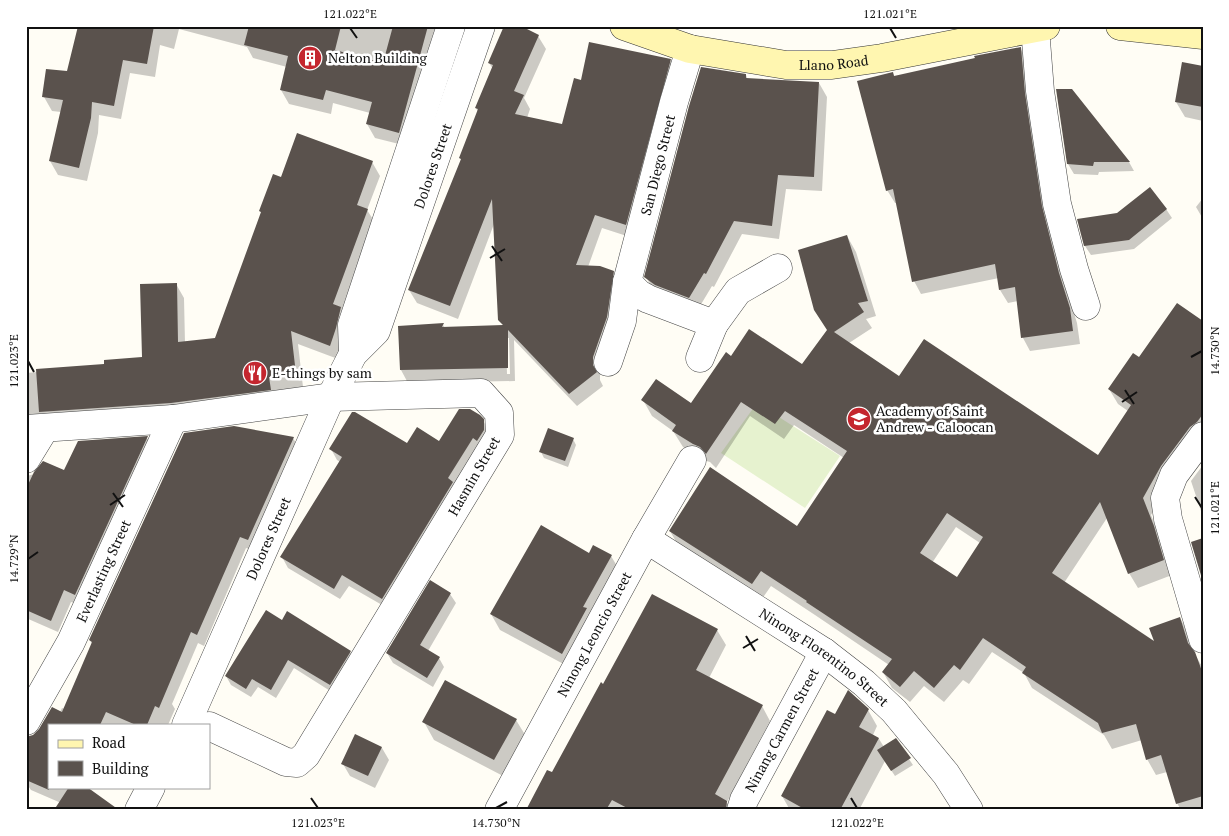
<svg xmlns="http://www.w3.org/2000/svg" width="1229" height="836" font-family="'PT Serif',serif">
<style>
.pitch{fill:#e6f2cf}
.shadow{fill:#0003;fill-rule:evenodd}
.building{fill:#5a524d;fill-rule:evenodd}
.lines{fill:none;stroke-linecap:round;stroke-linejoin:round}
.minor-casing{stroke:#444;stroke-width:29}
.secondary-casing{stroke:#333;stroke-width:29}
.minor{stroke:#fff;stroke-width:28}
.secondary{stroke:#fff6b0;stroke-width:28}
.ticks{fill:none;stroke:#111;stroke-width:2}
.labels{text-anchor:middle;stroke-width:5;stroke-linejoin:round;paint-order:stroke}
.poi-label{font-size:14px;fill:#111;stroke:#fff;text-anchor:start}
.street-label{font-size:14px;fill:#111;stroke:#fff}
.neatline{fill:none;stroke:#111;stroke-width:2}
.ticks-label{font-size:12px;text-anchor:middle;fill:#111}
</style>
<rect width="100%" height="100%" fill="#fffdf5"/>
<path class="pitch" d="M757,403L840,456L805,508L721,453Z"/>
<path class="shadow" d="M79,26H439L407,146L375,138L367,124L370,113L333,103L331,114L289,104L281,90L287,67L253,58L247,47L179,29L174,49L160,45L155,77L130,73L121,119L99,115L98,133L87,181L58,175L50,161L61,112L52,111L44,97L68,72Z
M538,36L546,49L524,98L530,109L527,118L563,126L582,82L670,60L678,73L633,238L602,228L588,267L613,272L620,286L600,371V380L603,386L577,406L514,340L515,381L408,383L401,370L443,325L445,328L504,326L500,320L494,224L458,319L417,303L409,290L462,161L460,158L478,112L476,108L493,69L489,63ZM506,338H509L510,374H507Z
M1020,48L1028,61L1066,287L1077,323L1080,344L1030,351L1023,338L1018,301L1008,303L1000,290L999,278L921,294L914,281L897,203H895L887,190L893,74L895,77Z
M1203,67V121L1185,117L1176,102Z
M746,75L748,80L819,83L827,97L822,191L786,189L779,239L742,234L714,287L712,286L697,311L654,291L646,277Z
M1072,90L1129,162L1134,171L1099,172L1098,175L1074,174L1068,164Z
M372,162L380,176L367,210L376,224L338,359L298,344L303,387L278,403L26,425V373L105,366L143,358L176,284L184,298L185,343L216,339L262,214L260,211L281,178Z
M1203,198V219L1196,207Z
M1166,209L1172,218L1134,249L1091,255L1085,246L1079,220Z
M847,236L856,252L876,316L866,319L872,328L849,343L899,378L1098,456L1128,411L1118,404L1109,389L1140,359L1201,322L1203,318V440L1170,481L1151,515L1162,543L1172,575L1138,588L1129,573L1107,518L1064,583L1157,645L1180,618L1189,634L1194,653L1203,668V810H1181L1177,803L1167,772L1156,775L1147,759L1142,740L1112,749L1104,735L1032,688L1024,673L992,652L969,684L963,680L944,702L924,686L910,702L892,688L883,672L889,665L815,615L771,586L764,596H756L679,547L670,531L798,527L844,458L794,425L784,439L750,416L716,468L710,462L703,460L683,447L673,431L652,416L643,400L691,405L731,357L803,366L828,331ZM956,527L980,543L957,579L932,563Z
M483,420L489,432L389,609L349,586L340,599L288,568L282,557L340,462L337,460L331,449L440,443Z
M147,438L154,449L82,606L71,602L58,632L26,618V476L35,474L64,472Z
M293,438L300,450L254,551L246,548L204,646L198,643L172,704L175,709L168,725H49V787H85L68,806L31,790L26,783V772L35,735L60,712L62,708L65,709L92,644L90,640Z
M573,439L576,445L568,467L544,458L541,452Z
M1203,465V517L1191,481Z
M589,554L611,556L620,571L571,668L500,630L491,614Z
M450,594L456,603L428,651L439,658L444,667L433,687L393,663L387,653Z
M283,622L350,652L355,661L335,694L294,668L276,698L258,687L251,697L231,685L226,676Z
M717,630L726,645L709,678L762,706L770,721L727,802L731,810H527L552,774L604,685Z
M868,710L877,726L873,735L879,739L884,747L896,740L913,765L895,776L885,761L859,810H790L782,796L836,716Z
M516,720L527,738L505,777L434,740L424,722Z
M356,736L382,748L389,760L375,788L350,776L343,764Z"/>
<path class="building" d="M78,26H154L147,64L123,60L114,106L92,102L91,118L79,168L49,161L63,100L42,97L46,69L67,71Z
M249,26H341L335,50L383,63L393,26H428L399,133L366,124L372,102L326,90L323,100L280,90L288,56L244,45Z
M504,26H521L539,35L514,91L524,95L515,114L562,124L574,78L581,80L589,42L671,59L626,225L595,215L576,265L600,266L614,271L607,317L593,357V365L597,372L569,394L508,330V368L400,370L398,326L444,323L442,327L503,325L498,320L492,199L450,306L408,290L461,159L459,158L478,109L475,108L493,65L488,63Z
M1021,47L1025,93L1042,206L1059,273L1070,308L1073,331L1021,338L1015,287L999,290L995,264L912,282L893,189L886,191L857,81L893,72L894,76L975,58L974,56Z
M1182,62L1203,66V107L1175,102Z
M701,67L746,74V78L819,82L814,177L778,175L772,226L734,221L706,274L704,273L689,298L655,285L644,277L689,106Z
M1056,89H1072L1130,162H1094L1093,166L1067,164Z
M297,133L373,161L357,205L368,209L333,304L341,307L336,328L330,346L291,331L296,374L269,377L271,390L171,403L39,412L36,369L104,364V360L142,357L140,284L177,283L178,342L215,338L261,212L259,211L273,174L281,177Z
M1150,187L1167,209L1129,240L1084,246L1077,219L1117,213Z
M847,235L868,301L858,303L864,312L834,332L899,376L924,339L1098,455L1131,405L1108,389L1133,353L1139,357L1177,303L1203,321V414L1197,422L1190,427L1161,466L1143,498L1154,526L1164,560L1128,574L1100,502L1052,573L1154,641L1149,628L1180,617L1188,643L1195,652L1203,674V796L1176,804L1161,755L1146,760L1136,724L1102,733L1098,723L1022,673L1026,667L983,638L960,670L954,665L934,688L914,671L900,687L882,672L892,659L806,602L807,601L761,571L752,584L669,531L710,467L797,526L847,451L785,411L775,424L741,402L706,454L700,447L693,444L672,431L676,425L641,400L656,379L691,403L726,352L731,356L749,329L802,364L827,330L814,310L798,250ZM947,513L983,537L957,577L920,553Z
M459,409H470L480,415L484,419V430L477,441L473,438L448,478L453,482L382,599L342,575L334,589L280,557L342,457L329,449L352,412H355L407,443L417,427L439,441Z
M234,426L294,437L248,540L240,537L197,635L191,632L159,708L155,706L147,725H136L106,712L100,725H49V790L26,780V737L33,735L39,729L52,707L62,712L92,642L89,640L184,433Z
M548,428L574,438L565,461L539,452Z
M148,436L75,595L64,590L51,621L26,610V489L34,472L43,461L64,470L78,441Z
M541,525L589,553L593,545L612,555L583,607L587,608L562,654L490,614Z
M1203,538V582L1191,542Z
M430,580L451,593L420,645L440,657L427,678L386,653Z
M652,594L718,629L696,670L763,705L715,794L727,801L726,810H631L612,800L606,810H526L547,770L552,772L601,682L603,684Z
M266,610L282,620L287,611L351,651L330,685L288,660L271,690L252,679L246,689L225,676Z
M445,680L517,719L494,760L422,722Z
M848,690L869,709L859,727L879,738L840,810H806L781,796L827,710L835,714Z
M355,734L382,747L368,776L341,764Z
M896,738L911,758L891,771L877,750Z
M69,787H87L119,810H54Z"/>
<g class="lines">
<g class="minor-casing">
<g id="minor">
<path d="M1035,28L1040,91L1057,204L1074,269L1086,306"/>
<path d="M690,49L674,102L627,282L639,294L648,299L714,324L700,358"/>
<path d="M714,324L738,291L778,268"/>
<path d="M353,354L352,325L451,26"/>
<path d="M608,362L622,321L627,282"/>
<path d="M26,429L173,419L331,397L481,393L499,413L500,435L306,755L297,763L286,762L209,726"/>
<path d="M1203,436L1174,475L1165,498L1168,519L1203,639"/>
<path d="M26,459L45,428"/>
<path id="s1" d="M646,539L824,652L864,683L894,711L946,774L969,810"/>
<path id="s2" d="M26,721L71,642L173,419"/>
<path id="s3" d="M186,725L331,397L353,354L376,331L481,26"/>
<path d="M139,810L151,787"/>
<path id="s4" d="M499,810L646,539L692,460"/>
<path id="s5" d="M741,810L744,800L824,652"/>
</g>
</g>
<g class="secondary-casing">
<g id="secondary">
<path id="s6" d="M624,26L690,49L786,65H832L882,58L1046,26"/>
<path d="M1120,26L1203,35"/>
</g>
</g>
<use href="#minor" class="minor"/>
<use href="#secondary" class="secondary"/>
</g>
<path class="ticks" d="M350,28L357,38M890,28L896,38M492,246L502,261M490,258L505,249M1191,357L1202,351M28,361L34,372M1125,390L1134,404M1122,402L1137,392M113,493L123,507M1195,497L1202,508M110,505L125,495M28,559L38,552M746,636L755,651M743,648L758,639M311,798L318,808M851,798L857,808M496,808L507,802"/>
<defs>
<g id="building-disc" transform="scale(1.25)"><circle r="9.5" fill="#c4262e" stroke="#fff"/><path d="M-4-6H4V6H1V3H-1V6H-4ZM-2.5-4.3h1.7v1.8h-1.7ZM.8-4.3h1.7v1.8H.8ZM-2.5-1h1.7V.8h-1.7ZM.8-1h1.7V.8H.8Z" fill="#fff"/></g>
<g id="restaurant-disc" transform="scale(1.25)"><circle r="9.5" fill="#c4262e" stroke="#fff"/><path d="M-5-6h1v4h1v-4h1v4h1v-4h1v5L-1.5 .5V6h-2V.5L-5-1ZM5-6V6H3V1.5H1.5Q1.5-4 5-6Z" fill="#fff"/></g>
<g id="school-disc" transform="scale(1.25)"><circle r="9.5" fill="#c4262e" stroke="#fff"/><path d="M0-5L7-2L0 1L-7-2ZM-4 1L0 2.5L4 1V4Q0 6-4 4Z" fill="#fff"/></g>
</defs>
<g fill-rule="evenodd">
<use href="#building-disc" x="310" y="58"/>
<use href="#restaurant-disc" x="255" y="373"/>
<use href="#school-disc" x="859" y="419"/>
</g>
<g class="labels">
<g class="poi-label">
<text x="328" y="63">Nelton Building</text>
<text x="272" y="378">E-things by sam</text>
<text x="876" y="416">Academy of Saint<tspan x="876" dy="16">Andrew - Caloocan</tspan></text>
</g>
<g class="street-label">
<text dy="5" stroke="none"><textPath href="#s6" startOffset="215">Llano Road</textPath></text>
<text transform="translate(658 165) rotate(-76)" y="5">San Diego Street</text>
<text dy="5" stroke="none"><textPath href="#s3" startOffset="614">Dolores Street</textPath></text>
<text transform="translate(474 476) rotate(-60)" y="5">Hasmin Street</text>
<text dy="5" stroke="none"><textPath href="#s3" startOffset="204">Dolores Street</textPath></text>
<text dy="5" stroke="none"><textPath href="#s2" startOffset="169">Everlasting Street</textPath></text>
<text dy="5" stroke="none"><textPath href="#s4" startOffset="200">Ninong Leoncio Street</textPath></text>
<text dy="5" stroke="none"><textPath href="#s1" startOffset="214">Ninong Florentino Street</textPath></text>
<text dy="5" stroke="none"><textPath href="#s5" startOffset="90">Ninang Carmen Street</textPath></text>
</g>
</g>
<rect width="1229" height="836" fill="none" stroke="#ffffff" stroke-width="55"/>
<rect x="48" y="724" width="162" height="65" fill="#ffffff" stroke="#a0a0a0"/>
<rect x="58" y="740" width="25" height="8" fill="#fff6b0" stroke="#a0a0a0"/>
<text x="92" y="748" font-size="15" fill="#111111">Road</text>
<rect x="58" y="761" width="25" height="15" fill="#5a524d" stroke="#a0a0a0"/>
<text x="92" y="774" font-size="15" fill="#111111">Building</text>
<rect x="28" y="28" width="1174" height="780" class="neatline"/>
<g class="ticks-label">
<text x="350" y="18">121.022°E</text>
<text x="890" y="18">121.021°E</text>
<text transform="translate(1215 351) rotate(-90)" y="4">14.730°N</text>
<text transform="translate(14 361) rotate(-90)" y="4">121.023°E</text>
<text transform="translate(1215 508) rotate(-90)" y="4">121.021°E</text>
<text transform="translate(14 559) rotate(-90)" y="4">14.729°N</text>
<text x="318" y="827">121.023°E</text>
<text x="496" y="827">14.730°N</text>
<text x="857" y="827">121.022°E</text>
</g>
</svg>
